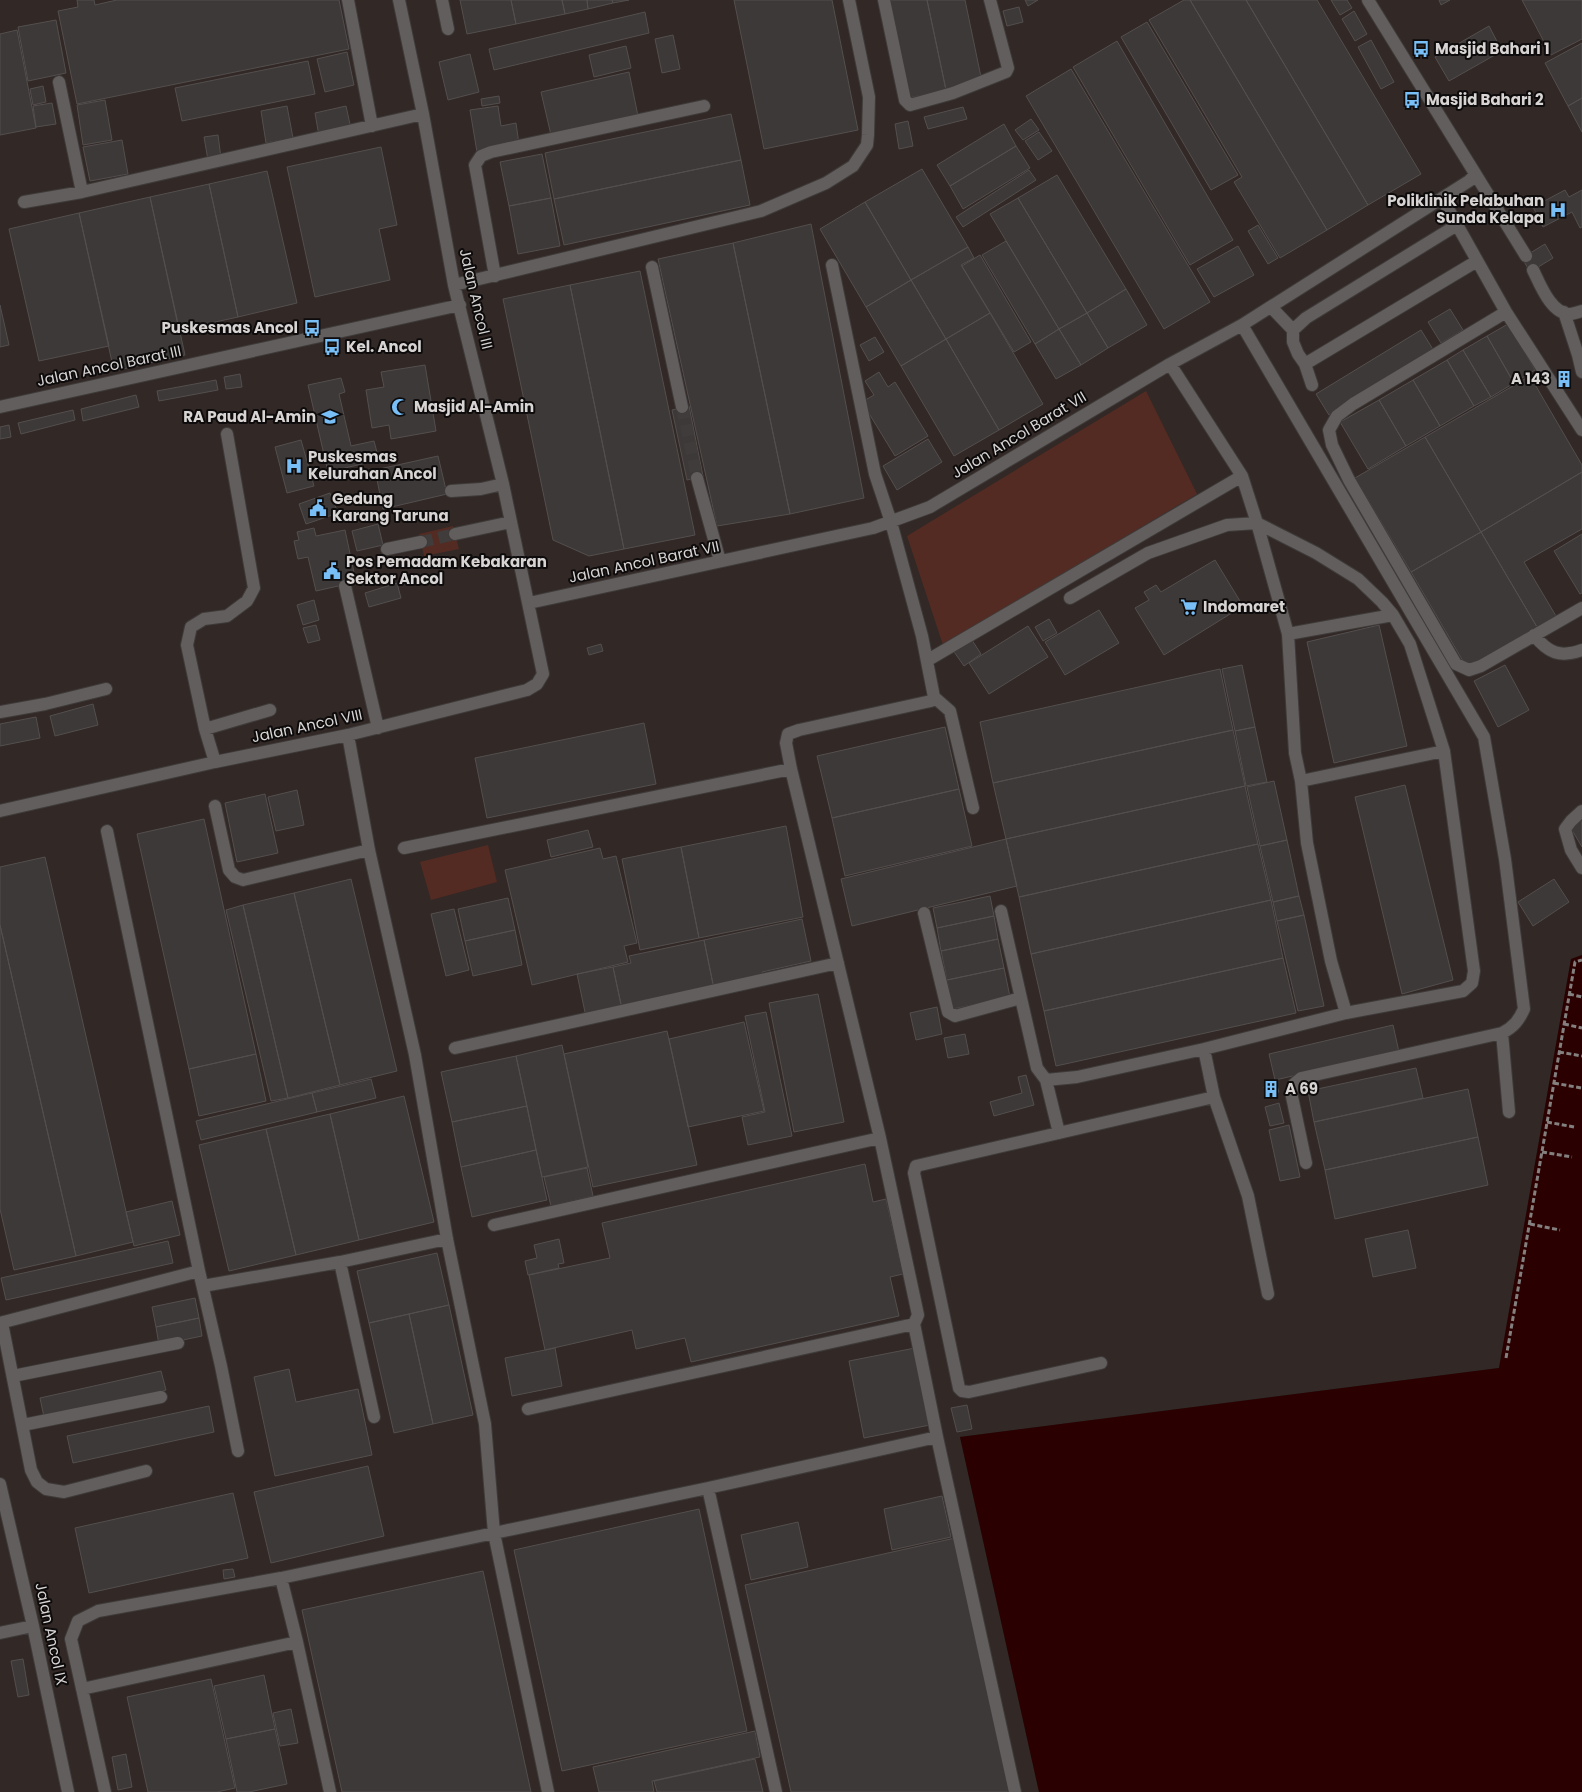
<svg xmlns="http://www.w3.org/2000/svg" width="1582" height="1792" font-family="Poppins,sans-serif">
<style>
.built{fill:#322826}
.green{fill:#542b22}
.water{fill:#2b0000}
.building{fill:#3d3938;stroke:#534f4e}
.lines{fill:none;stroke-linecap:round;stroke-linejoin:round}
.minor-tunnel{stroke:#403c3b;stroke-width:12;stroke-dasharray:12 6;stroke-linecap:butt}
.minor-casing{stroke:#3e3b3a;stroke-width:14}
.path{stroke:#83807f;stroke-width:3;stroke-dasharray:5 2.5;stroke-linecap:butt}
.minor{stroke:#625e5d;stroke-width:12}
.labels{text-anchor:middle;stroke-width:4;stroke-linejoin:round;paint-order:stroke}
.poi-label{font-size:15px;font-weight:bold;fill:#d7d4d3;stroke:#0d0b0b;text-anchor:start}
.street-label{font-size:15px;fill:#d7d4d3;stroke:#0d0b0b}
</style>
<rect width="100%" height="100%" fill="#252120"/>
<path class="built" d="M0,0H1582V955L1571,959L1499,1368L960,1437L1039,1792H0Z"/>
<path class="green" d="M1146,391L1197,494L943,645L907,536Z
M453,526L459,549L424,556L419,534Z
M488,845L497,882L431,900L420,862Z"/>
<path class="water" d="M1582,955V1792H1039L960,1437L1499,1368L1571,959Z"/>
<path class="building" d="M77,0H94L95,5L117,0H339L349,49L77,104L58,11L78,7Z
M460,0H511L516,24L467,34Z
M511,0H562L565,14L516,24Z
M562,0H587L588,9L565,14Z
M587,0H612L613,3L588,9Z
M612,0H629L613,3Z
M734,0H832L858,130L764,149Z
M889,0H927L946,90L909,98Z
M927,0H965L981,77L946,90Z
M1025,0H1038L1028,6Z
M1184,0H1190L1327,230L1280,258L1234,182L1242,177L1149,20Z
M1190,0H1246L1368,205L1327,230Z
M1246,0H1317L1421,174L1368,205Z
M1331,0H1347L1352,8L1340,15Z
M1439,0H1450L1441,5Z
M1522,0H1582V39L1551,55Z
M1019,7L1023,22L1007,26L1003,11Z
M1354,11L1367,34L1355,41L1342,19Z
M645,12L649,33L494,70L489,49Z
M56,20L66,73L28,81L18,27Z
M1147,22L1238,175L1211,190L1121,37Z
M1489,26L1502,51L1449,81L1435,57Z
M17,30L36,128L0,135V34Z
M673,35L680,69L662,73L655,39Z
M1371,40L1394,82L1381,89L1358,47Z
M1117,41L1233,240L1190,265L1073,67Z
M1582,43V98L1568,106L1545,63Z
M626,46L631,68L594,77L589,55Z
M347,52L354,85L325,92L317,59Z
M470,54L479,92L448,100L439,62Z
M308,61L315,94L182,121L175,88Z
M1071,69L1210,302L1164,329L1026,96Z
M629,72L638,116L551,135L541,92Z
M43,86L46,102L33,105L30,89Z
M499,96L500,103L482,106L481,99Z
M1582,98V132L1568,106Z
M105,100L112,140L83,145L77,105Z
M52,103L56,124L36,127L33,106Z
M287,106L293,138L266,143L261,111Z
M346,106L351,129L319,136L315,113Z
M498,106L501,126L516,123L519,144L477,152L470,110Z
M963,107L967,119L928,129L924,117Z
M731,114L741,160L554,199L545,153Z
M1031,119L1039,130L1023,140L1015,130Z
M908,121L913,146L899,149L895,124Z
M1004,124L1016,146L950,186L937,165Z
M1039,132L1052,151L1038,160L1025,141Z
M218,135L221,158L208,160L204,137Z
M122,140L128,174L90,181L83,147Z
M1016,146L1030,168L963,209L950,186Z
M381,147L397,225L379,229L390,280L315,297L287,167Z
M542,154L551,198L509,206L500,162Z
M741,160L750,205L564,245L554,199Z
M922,169L968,247L911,280L865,202Z
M1029,170L1036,180L963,227L956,217Z
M267,171L297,303L238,317L209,184Z
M1057,175L1126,289L1087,313L1018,198Z
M209,184L238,317L179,330L150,197Z
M1565,190L1569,197L1582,190V227L1580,228L1572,212L1543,227L1533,207Z
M150,197L185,355L114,371L79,213Z
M551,198L560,246L518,254L509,206Z
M1018,198L1087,313L1059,329L990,214Z
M865,202L911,280L866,307L820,229Z
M79,213L109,346L39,361L9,229Z
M811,224L864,498L790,514L733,243Z
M1258,225L1278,258L1268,264L1248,231Z
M1006,241L1059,329L1035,344L982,255Z
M733,243L790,514L717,526L658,259Z
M1545,244L1553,258L1530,272L1522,258Z
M1238,246L1254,275L1214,297L1197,269Z
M968,247L974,258L961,265L990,313L946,339L911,280Z
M980,255L1031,342L1014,352L962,266Z
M640,271L695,535L624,549L570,285Z
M911,280L946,339L901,366L866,307Z
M570,285L624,549L589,556L553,540L503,299Z
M1126,289L1147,325L1108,348L1087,313Z
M0,305L9,345L0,347Z
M1450,309L1463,330L1441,343L1428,322Z
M990,313L1043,404L999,430L946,339Z
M1087,313L1108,348L1081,365L1059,329Z
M1508,324L1535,370L1514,383L1487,336Z
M1059,329L1081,365L1056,379L1035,344Z
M1421,330L1434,351L1329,415L1316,394Z
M1487,336L1514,383L1491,397L1463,350Z
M875,337L884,352L869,361L860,345Z
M946,339L999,430L954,456L901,366Z
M1463,350L1491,397L1474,406L1447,360Z
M1447,360L1474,406L1440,426L1413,380Z
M425,365L436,431L391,439L389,425L372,428L366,390L384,387L381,372Z
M879,372L888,387L895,382L928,436L895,456L862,402L874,395L865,381Z
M240,374L242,387L226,389L224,377Z
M1567,374L1569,380L1561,384L1558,378Z
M1530,376L1582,465V472L1481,532L1425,437Z
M341,378L345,392L339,394L351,446L374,441L379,460L328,472L308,385Z
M216,380L218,390L159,401L157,391Z
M1413,380L1440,426L1406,446L1379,400Z
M136,395L139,407L83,421L81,409Z
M1379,400L1406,446L1368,469L1340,422Z
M689,406L703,476L687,480L672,410Z
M73,410L75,420L21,434L18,423Z
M9,425L11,437L0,439V427Z
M1425,437L1481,532L1411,572L1355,478Z
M928,439L942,462L897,490L883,466Z
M301,440L314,486L287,493L275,447Z
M438,456L447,494L383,509L375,470Z
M1582,472V529L1524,562L1556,616L1537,627L1481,532Z
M330,493L338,513L306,524L299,504Z
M378,524L383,545L357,551L352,531Z
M314,528L316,536L345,530L356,582L316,591L308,557L298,559L294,541L299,540L297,532Z
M1481,532L1537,627L1467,668L1411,572Z
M1582,534V593L1580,594L1554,551Z
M1215,560L1243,606L1164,655L1135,608L1149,600L1144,592L1156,585L1161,592Z
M397,583L401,598L369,607L365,593Z
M314,600L319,620L303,625L297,605Z
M1099,610L1119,643L1065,675L1045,642Z
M1049,619L1057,633L1043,641L1035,627Z
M316,625L320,640L308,643L303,628Z
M1379,625L1407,746L1334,763L1307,642Z
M1028,626L1048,657L989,694L969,663Z
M970,637L981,654L964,666L952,649Z
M601,644L603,651L589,655L587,648Z
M1242,665L1255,727L1235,731L1222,669Z
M1505,665L1529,710L1498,727L1474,681Z
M1220,669L1233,730L993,783L980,722Z
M93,704L98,725L55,736L50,716Z
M36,717L40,738L0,746V724Z
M644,723L656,784L487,818L475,758Z
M945,727L959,789L832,818L817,756Z
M1255,727L1267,782L1246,786L1235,731Z
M1233,730L1245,786L1006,839L993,783Z
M1274,781L1287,840L1260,846L1247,787Z
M1405,785L1453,980L1402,994L1355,797Z
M1245,786L1258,844L1019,897L1006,839Z
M959,789L972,846L845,876L832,818Z
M297,790L304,825L276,831L268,797Z
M265,794L278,853L237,862L225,803Z
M1582,817V847L1569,825Z
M204,819L256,1054L189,1069L137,834Z
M786,826L803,917L699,938L681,847Z
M588,830L593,847L551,857L547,840Z
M1006,839L1017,886L852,926L841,879Z
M1287,840L1299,896L1273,902L1260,846Z
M1258,844L1271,900L1031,954L1019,897Z
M681,847L699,938L640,950L622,859Z
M600,848L603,859L616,856L637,943L624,946L628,962L532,985L505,870Z
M45,857L133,1242L76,1256L0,925V867Z
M351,879L397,1071L340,1085L294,893Z
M1554,879L1569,902L1533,926L1518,902Z
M294,893L340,1085L288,1098L243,905Z
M990,896L994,916L937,928L933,908Z
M1299,896L1304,915L1277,921L1273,902Z
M508,898L515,930L465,941L458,909Z
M1271,900L1283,958L1044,1011L1031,954Z
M243,905L288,1098L271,1101L226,910Z
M454,909L469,970L446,976L431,914Z
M1304,915L1324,1006L1298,1011L1277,921Z
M994,916L998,939L941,951L937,928Z
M802,919L811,961L762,972L764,978L714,989L704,940Z
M0,925L76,1256L14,1270L0,1209Z
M515,930L522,965L473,976L465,941Z
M998,939L1004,968L947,980L941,951Z
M704,940L714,989L622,1009L613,967L631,963L629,956Z
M1283,958L1296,1013L1056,1066L1044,1011Z
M613,967L622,1009L586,1017L577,974Z
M1004,968L1010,997L953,1009L947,980Z
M818,994L844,1122L794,1132L769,1003Z
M937,1007L942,1034L916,1040L910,1013Z
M766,1012L792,1136L748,1145L742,1117L765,1112L745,1016Z
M744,1022L764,1111L688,1127L669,1039Z
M1393,1025L1399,1052L1275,1080L1269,1054Z
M667,1031L697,1165L593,1187L564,1054Z
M965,1034L969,1054L948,1058L944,1038Z
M562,1045L588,1167L542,1177L516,1056Z
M256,1054L266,1101L199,1116L189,1069Z
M516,1056L527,1106L452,1122L441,1072Z
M1416,1068L1423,1098L1314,1122L1308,1091Z
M1026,1075L1034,1105L994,1116L990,1102L1022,1093L1018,1077Z
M371,1079L376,1098L317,1112L312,1093Z
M1276,1083L1279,1092L1266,1095L1264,1087Z
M1468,1089L1478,1137L1325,1170L1314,1122Z
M312,1093L317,1112L201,1140L196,1121Z
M404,1096L434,1222L359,1240L330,1114Z
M1279,1103L1284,1123L1270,1126L1265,1107Z
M527,1106L536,1150L461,1167L452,1122Z
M330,1114L359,1240L296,1255L266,1129Z
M1289,1125L1300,1177L1280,1181L1269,1130Z
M266,1129L296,1255L229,1271L199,1145Z
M1478,1137L1488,1185L1335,1219L1325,1170Z
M536,1150L547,1200L472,1217L461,1167Z
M865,1164L873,1202L886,1199L903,1274L890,1277L899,1316L691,1362L685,1338L636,1349L632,1330L545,1350L529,1275L610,1258L602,1223Z
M587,1168L593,1196L551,1206L544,1177Z
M172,1201L180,1235L134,1246L126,1212Z
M1408,1230L1416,1268L1373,1277L1365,1239Z
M559,1239L564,1263L558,1264L559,1268L528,1275L525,1261L537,1258L534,1245Z
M168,1241L173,1263L6,1300L1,1278Z
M437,1253L449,1305L369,1323L357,1271Z
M195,1298L199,1318L156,1327L152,1307Z
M449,1305L473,1415L433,1424L409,1314Z
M409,1314L433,1424L394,1433L369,1323Z
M199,1318L202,1336L159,1345L156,1327Z
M555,1348L562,1386L512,1396L505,1358Z
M915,1348L930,1425L864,1438L849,1361Z
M289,1369L296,1402L358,1389L372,1455L275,1476L254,1377Z
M161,1371L166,1390L44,1417L40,1398Z
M967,1405L972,1429L957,1432L951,1408Z
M209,1406L214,1432L73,1463L67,1436Z
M368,1466L384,1536L271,1563L254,1492Z
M233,1493L248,1558L89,1593L75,1528Z
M942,1496L951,1537L892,1550L884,1509Z
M699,1509L747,1731L562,1771L514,1550Z
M798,1522L808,1567L751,1580L741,1535Z
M955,1538L1011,1792H791L745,1585Z
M233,1569L235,1577L224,1579L223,1570Z
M483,1571L531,1792H342L302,1610Z
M23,1659L29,1695L18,1697L11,1661Z
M264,1675L275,1729L226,1739L214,1686Z
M211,1679L235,1788L217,1792H148L127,1697Z
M291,1709L298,1743L280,1746L273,1713Z
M275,1729L287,1784L249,1792H237L226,1739Z
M755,1731L760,1757L652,1781L654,1792H599L593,1767Z
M126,1754L132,1787L118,1790L112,1757Z
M755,1759L763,1792H657L654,1781Z"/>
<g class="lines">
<path class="minor-tunnel" d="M682,407L697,478
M421,542L455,534"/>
<g class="minor-casing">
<path id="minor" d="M348,0L372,126
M442,0L448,29
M884,0L905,100L910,105L953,93L1006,72L1008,68L990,0
M1368,0L1526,256
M59,82L82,192
M1442,198L1506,312L1582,430
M24,202L82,192L423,114
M832,265L875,474L891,522L922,636L934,697L931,701L799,730L788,734L786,743L791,769L880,1138L918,1315L914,1324L937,1437L1015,1792
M652,267L682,407
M1533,270C1540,284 1551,314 1570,314C1574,314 1578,312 1582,311
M495,276L475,165L481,156L491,152L704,106
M454,285L761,211L826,183L853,166L867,145L868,135L869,97L849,0
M1271,307L1293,330V342L1298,354L1305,364L1312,385
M1506,312L1353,404L1337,416L1329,430L1332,445L1349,480L1456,664L1469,670L1481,666L1582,608
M1564,312L1578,355L1582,372
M1242,325L1484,737L1505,859L1524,1009C1519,1020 1514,1027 1502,1033L1301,1078L1294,1084L1291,1092L1306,1163
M1293,330L1306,318L1457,225
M1170,364L1242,476L1257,523L1288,634L1295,753L1301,781L1307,843L1331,961L1346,1013
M1305,364L1477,261
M0,407L460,305
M697,478L720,561
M451,491L481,489L503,484
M455,534L511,522
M387,549L421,542
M345,586L378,728
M1070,598L1148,553L1227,525L1257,523L1316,553L1358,579L1382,602L1393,615L1288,634
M529,603L873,528L930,507L1170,364L1242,325L1469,181L1475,175
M1534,635C1548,653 1560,658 1582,650
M928,660L1242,476
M934,697L950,711L973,808
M0,712L45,704L106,689
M205,729L270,710
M348,735L369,850L415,1055L447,1239L485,1424L494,1533L548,1792
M215,762L205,729L187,645L191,627L204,619L227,616L247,601L254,588L227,434
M1301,781L1444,751
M215,806L229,870L235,877L243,880L369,850
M0,811L215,762L348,735L527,690L537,684L543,674L503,484L454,285L423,114L399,0
M1582,811L1571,821L1565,829L1571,850L1582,868
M107,831L199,1271L221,1366L238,1451
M404,848L791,769
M1001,911L1037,1068L1046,1080L1077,1077L1204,1049L1346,1013L1463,991L1472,983L1474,971L1444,751L1410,644L1393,615
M924,913L948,1012L955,1016L1021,998
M1502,1033L1509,1112
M455,1048L838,963
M1204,1049L1214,1097L1248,1196L1268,1294
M1046,1080L1059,1133
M494,1225L880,1138
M340,1262L374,1417
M203,1286L340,1262L447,1239
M0,1323L199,1271
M2,1323L31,1470L37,1482L46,1489L64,1492L146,1471
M1101,1363L969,1392L962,1391L959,1388L914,1173L916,1166L1214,1097
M13,1376L178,1343
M528,1409L914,1324
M23,1425L161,1397
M0,1484L33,1626L68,1792
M708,1488L776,1792
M281,1578L297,1642L330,1792
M0,1633L33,1626
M82,1689L297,1642
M105,1792L71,1639L78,1621L98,1611L281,1578L708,1488L937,1437"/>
</g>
<path class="path" d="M1569,994L1582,997
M1564,1024L1582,1028
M1559,1052L1582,1056
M1554,1083L1581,1088
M1547,1122L1574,1127
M1542,1152L1572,1157
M1530,1224L1560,1230
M1506,1358L1575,962L1582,960"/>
<use href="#minor" class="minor"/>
</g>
<defs>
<g id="bus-bare" transform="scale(1.35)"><path d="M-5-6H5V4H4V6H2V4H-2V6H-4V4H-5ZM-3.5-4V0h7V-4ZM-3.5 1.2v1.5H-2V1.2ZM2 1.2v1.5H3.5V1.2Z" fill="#78bff8" stroke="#0d0b0b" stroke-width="2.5" paint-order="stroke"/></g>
<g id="hospital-bare" transform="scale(1.35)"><path d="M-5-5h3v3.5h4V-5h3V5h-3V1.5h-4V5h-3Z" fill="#78bff8" stroke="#0d0b0b" stroke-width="2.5" paint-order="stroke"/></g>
<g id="building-bare" transform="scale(1.35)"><path d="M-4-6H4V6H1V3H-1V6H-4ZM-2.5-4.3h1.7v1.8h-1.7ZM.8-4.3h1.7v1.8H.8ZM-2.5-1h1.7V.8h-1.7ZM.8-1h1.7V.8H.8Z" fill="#78bff8" stroke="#0d0b0b" stroke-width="2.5" paint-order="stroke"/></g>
<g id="mosque-bare" transform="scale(1.35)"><path d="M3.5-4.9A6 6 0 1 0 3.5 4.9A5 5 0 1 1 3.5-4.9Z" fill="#78bff8" stroke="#0d0b0b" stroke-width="2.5" paint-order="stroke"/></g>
<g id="school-bare" transform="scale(1.35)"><path d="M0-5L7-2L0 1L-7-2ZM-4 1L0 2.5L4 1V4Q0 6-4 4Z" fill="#78bff8" stroke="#0d0b0b" stroke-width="2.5" paint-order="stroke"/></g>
<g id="civic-bare" transform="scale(1.35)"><path d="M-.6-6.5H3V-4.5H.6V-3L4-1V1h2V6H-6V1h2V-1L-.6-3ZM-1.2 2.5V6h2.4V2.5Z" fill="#78bff8" stroke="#0d0b0b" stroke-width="2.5" paint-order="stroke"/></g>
<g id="supermarket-bare" transform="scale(1.35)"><path d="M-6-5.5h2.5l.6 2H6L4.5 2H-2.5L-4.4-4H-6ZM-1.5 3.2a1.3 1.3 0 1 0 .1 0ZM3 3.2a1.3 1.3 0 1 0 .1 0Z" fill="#78bff8" stroke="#0d0b0b" stroke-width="2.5" paint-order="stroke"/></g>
</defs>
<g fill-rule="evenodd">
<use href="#bus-bare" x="1421" y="49"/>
<use href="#bus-bare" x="1412" y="100"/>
<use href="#hospital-bare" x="1558" y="210"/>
<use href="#bus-bare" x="312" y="328"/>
<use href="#bus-bare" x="332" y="347"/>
<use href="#building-bare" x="1564" y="379"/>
<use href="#mosque-bare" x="400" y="407"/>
<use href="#school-bare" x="330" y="417"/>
<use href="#hospital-bare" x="294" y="466"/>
<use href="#civic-bare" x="318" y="508"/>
<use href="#civic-bare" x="332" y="571"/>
<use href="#supermarket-bare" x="1189" y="607"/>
<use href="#building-bare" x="1271" y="1089"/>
</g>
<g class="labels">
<g class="poi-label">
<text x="1435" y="54">Masjid Bahari 1</text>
<text x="1426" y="105">Masjid Bahari 2</text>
<text x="1544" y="206" text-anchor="end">Poliklinik Pelabuhan<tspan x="1544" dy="17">Sunda Kelapa</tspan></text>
<text x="298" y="333" text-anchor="end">Puskesmas Ancol</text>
<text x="346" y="352">Kel. Ancol</text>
<text x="1550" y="384" text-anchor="end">A 143</text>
<text x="414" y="412">Masjid Al-Amin</text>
<text x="316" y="422" text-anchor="end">RA Paud Al-Amin</text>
<text x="308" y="462">Puskesmas<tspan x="308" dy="17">Kelurahan Ancol</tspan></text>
<text x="332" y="504">Gedung<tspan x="332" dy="17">Karang Taruna</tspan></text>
<text x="346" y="567">Pos Pemadam Kebakaran<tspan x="346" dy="17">Sektor Ancol</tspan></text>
<text x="1203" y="612">Indomaret</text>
<text x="1285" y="1094">A 69</text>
</g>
<g class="street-label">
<text transform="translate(476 299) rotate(77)" y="5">Jalan Ancol III</text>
<text transform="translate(109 366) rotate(-12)" y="5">Jalan Ancol Barat III</text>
<text transform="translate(1019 435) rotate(-31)" y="5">Jalan Ancol Barat VII</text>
<text transform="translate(644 562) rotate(-12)" y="5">Jalan Ancol Barat VII</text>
<text transform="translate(307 726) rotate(-12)" y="5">Jalan Ancol VIII</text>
<text transform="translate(51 1634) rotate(78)" y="5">Jalan Ancol IX</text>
</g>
</g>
</svg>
